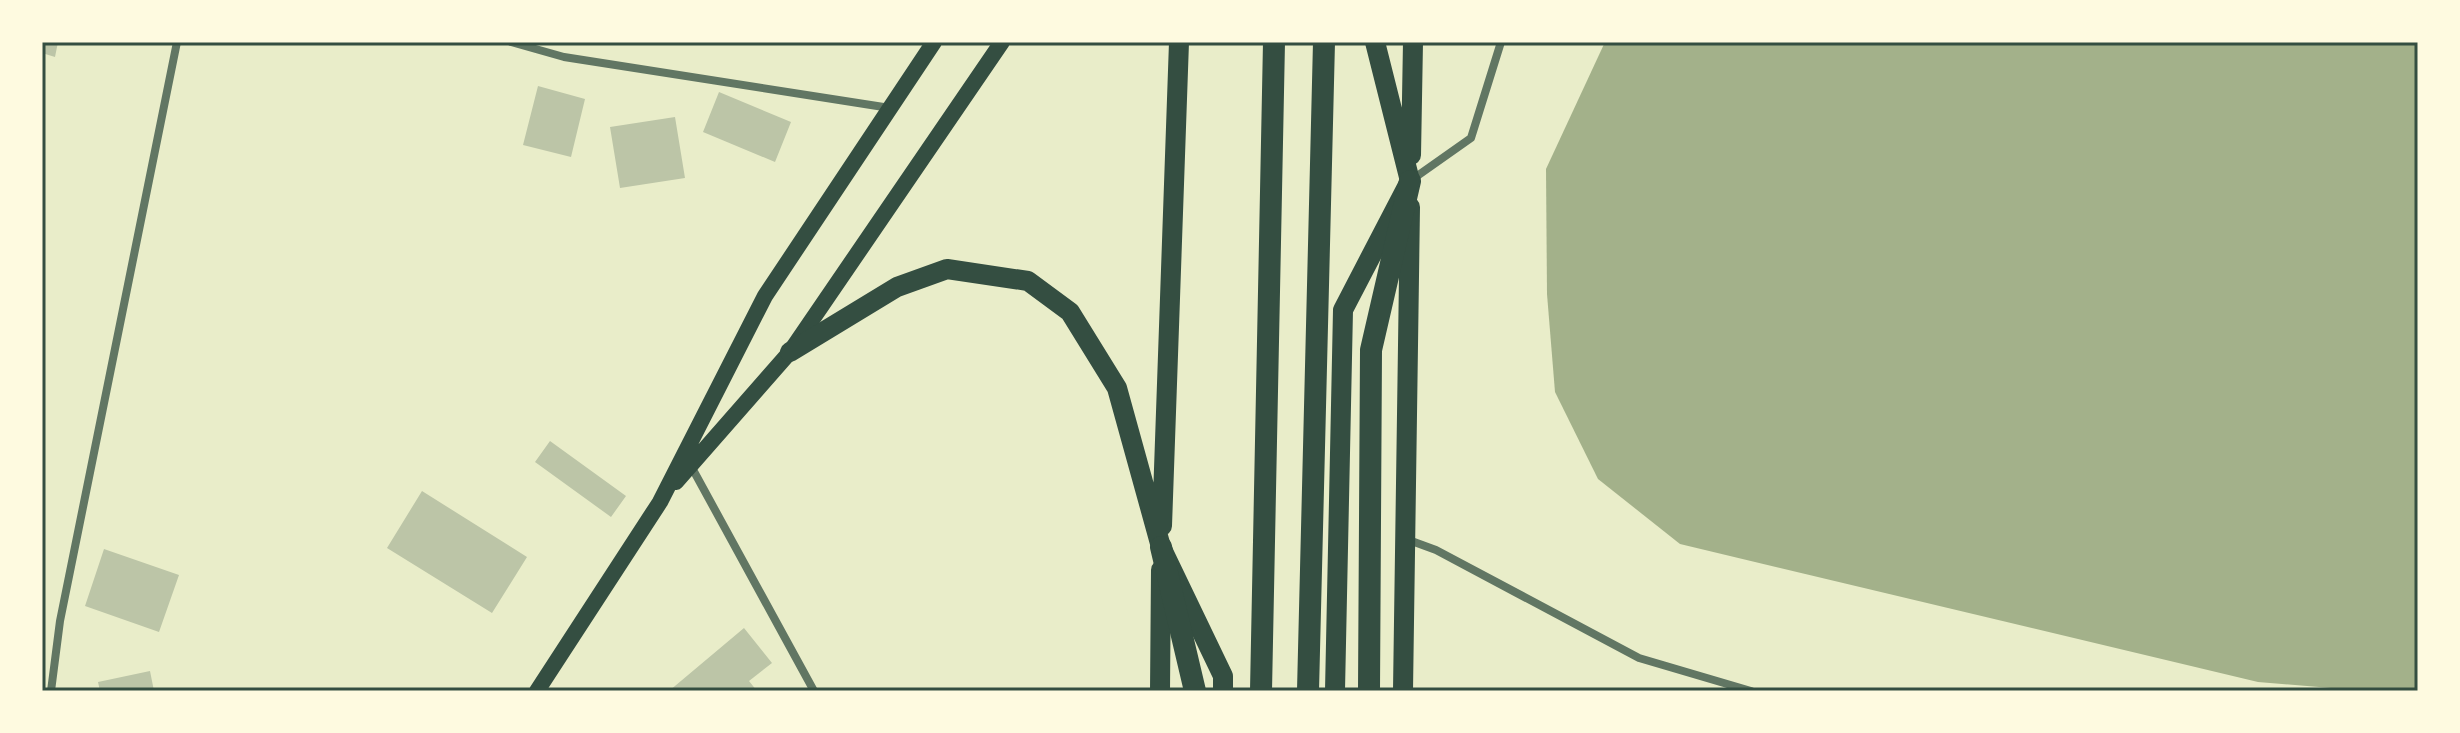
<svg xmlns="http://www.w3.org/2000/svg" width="2460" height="733" font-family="'IBM Plex Sans',sans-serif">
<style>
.water{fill:#a3b18a}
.building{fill:#bcc5a7}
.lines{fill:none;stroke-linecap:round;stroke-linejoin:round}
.minor{stroke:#617663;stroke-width:8}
.secondary{stroke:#344e41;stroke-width:16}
.primary{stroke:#344e41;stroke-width:20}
.trunk{stroke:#344e41;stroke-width:22}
.neatline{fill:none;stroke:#344e41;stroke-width:3}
</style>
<rect width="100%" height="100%" fill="#e9edc9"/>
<path class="water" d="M1605,42H2418V691H2367L2258,682L1680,544L1598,479L1555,392L1547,294L1546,169Z"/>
<path class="building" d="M42,42H58L55,57L42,53Z
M538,86L585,99L571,157L523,145Z
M719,92L791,122L775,162L703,132Z
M675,117L685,178L620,188L610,127Z
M550,441L626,496L611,517L535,462Z
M422,491L527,557L492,613L387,548Z
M104,549L179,575L159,632L85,606Z
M744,628L772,663L749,681L757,691H669Z
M150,671L154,691H100L98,682Z"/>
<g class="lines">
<path class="minor" d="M511,42L564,57L890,108
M1410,181L1471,138L1501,42
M691,466L814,691
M1406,539L1436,550L1639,658L1751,691
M51,691L60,621L177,42"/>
<path class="secondary" d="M676,482L790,352L1002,42
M537,691L660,502L765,296L934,42"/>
<path class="primary" d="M1411,155L1413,42
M790,352L897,287L947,269L1028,281L1070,312L1117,388L1161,547L1223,676V691
M1162,526L1179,42
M1160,691L1161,570
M1335,691L1343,310L1410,181L1375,42
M1403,691L1410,207"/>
<path class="trunk" d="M1161,547L1195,691
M1261,691L1274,42
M1308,691L1324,42
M1369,691L1371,350L1410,181"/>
</g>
<rect width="2460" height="733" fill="none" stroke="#fefae0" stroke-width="88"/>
<rect x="44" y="44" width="2372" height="645" class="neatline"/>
</svg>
